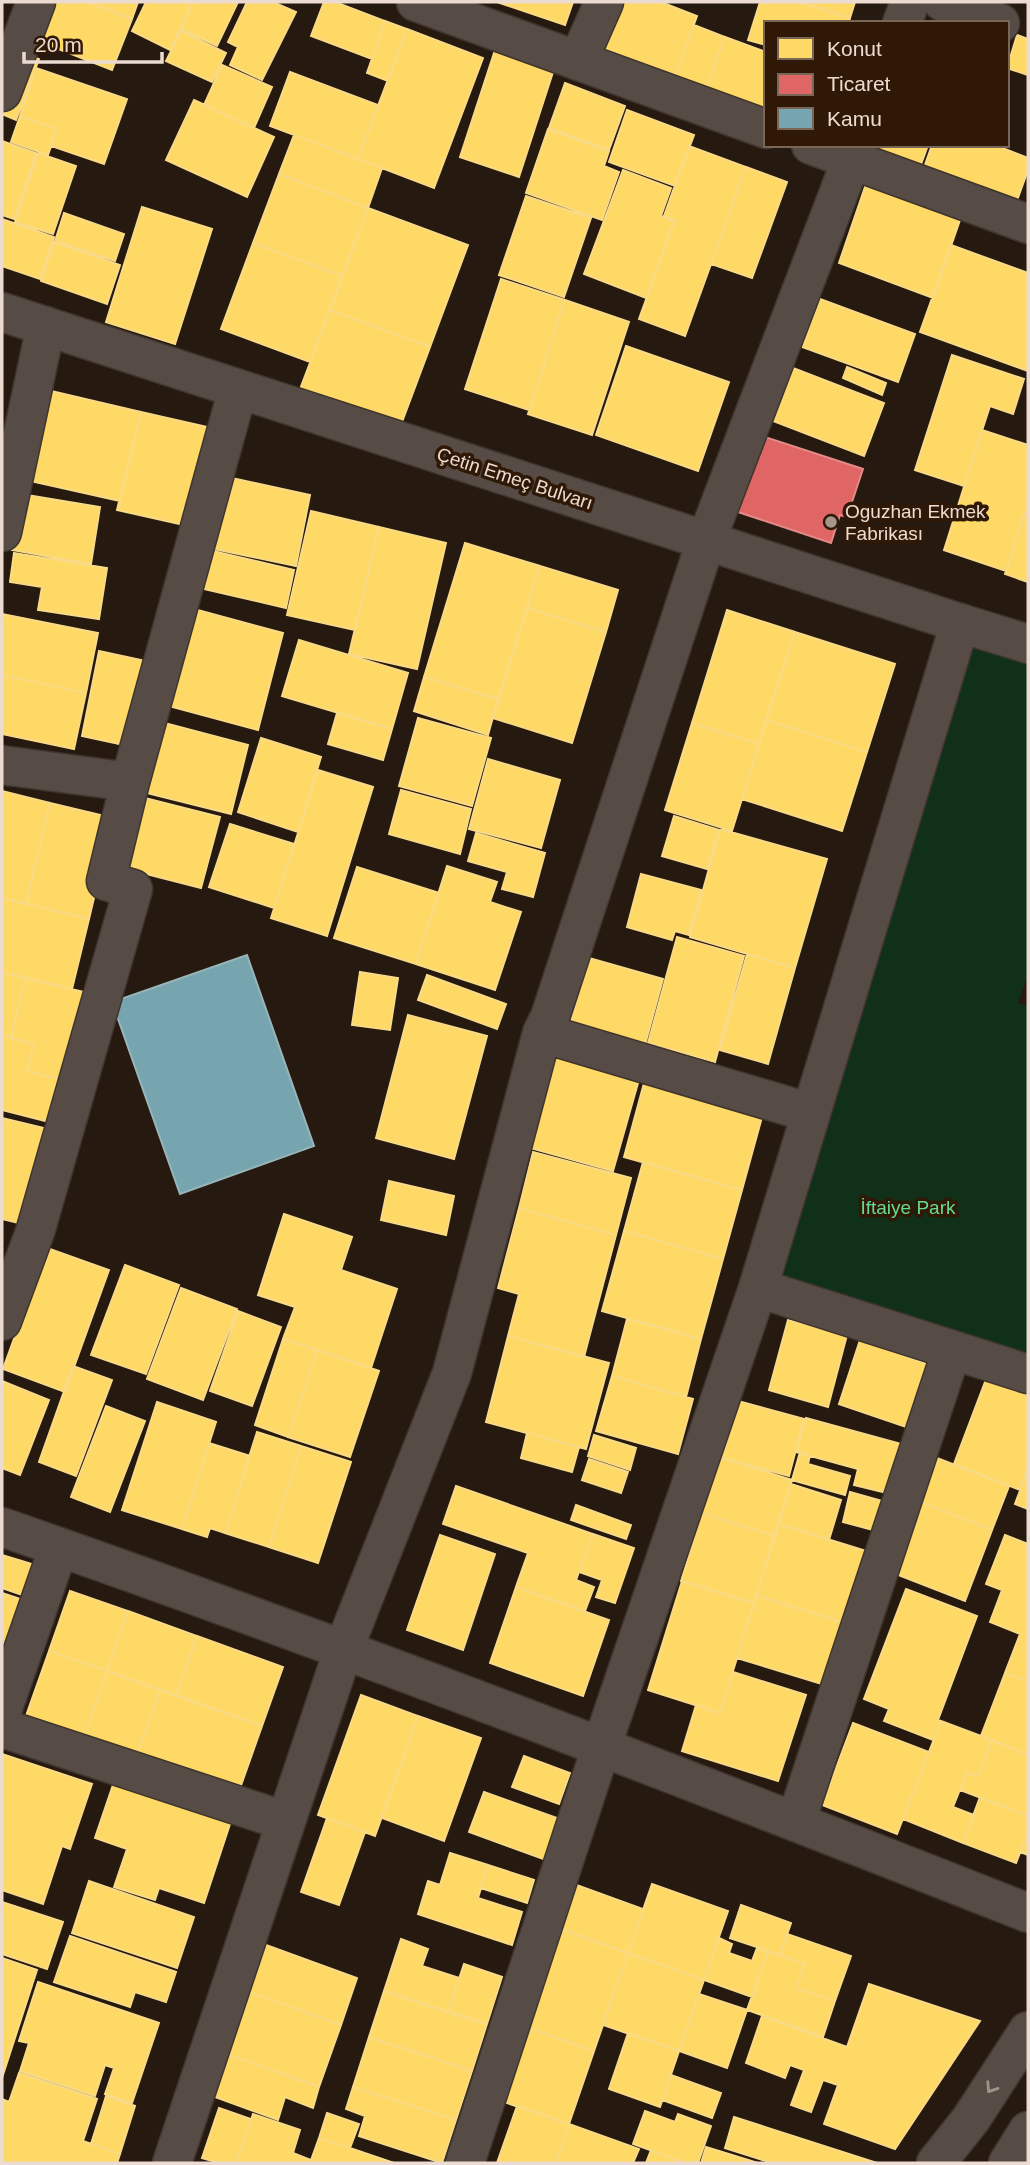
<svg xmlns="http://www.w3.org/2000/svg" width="1030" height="2165" font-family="Helvetica,sans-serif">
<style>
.green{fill:#10301a}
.homes{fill:#ffd966;stroke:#f9da86;stroke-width:2}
.shops{fill:#e06666;stroke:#e38986;stroke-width:2}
.public{fill:#76a5af;stroke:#99b5b9;stroke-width:2}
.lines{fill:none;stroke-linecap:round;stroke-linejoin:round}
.minor-casing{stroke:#3f352e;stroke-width:41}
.tertiary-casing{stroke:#3f352e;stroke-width:41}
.secondary-casing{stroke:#3f352e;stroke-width:41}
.minor{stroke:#564c45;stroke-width:38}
.tertiary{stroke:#564c45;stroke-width:38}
.secondary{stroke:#564c45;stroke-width:38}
.oneway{stroke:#a0948a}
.poi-dot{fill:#a6978c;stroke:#2f1806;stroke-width:2.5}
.labels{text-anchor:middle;stroke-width:7;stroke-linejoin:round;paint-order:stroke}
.street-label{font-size:19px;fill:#ebdbd0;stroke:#2f1806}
.poi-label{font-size:19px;fill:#ebdbd0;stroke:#2f1806;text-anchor:start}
.park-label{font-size:19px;fill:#65db90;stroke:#2f1806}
</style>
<rect width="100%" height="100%" fill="#26190f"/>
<path class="green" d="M960,623L1028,644V974L1018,1003L1028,1007V1374L758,1288Z"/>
<path class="homes" d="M44,2H88L132,19L112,70L30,38Z
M88,2H138L132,19Z
M146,2H193L170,50L132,31Z
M193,2H238L217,46L181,29Z
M247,2H273L296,12L262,80L230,65L238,47L228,42Z
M324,2H335L385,21L372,59L311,36Z
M497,2H573L565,25Z
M618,2H661L697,16L675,76L601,48Z
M760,2H799L850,18L849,23H766V45L748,40Z
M799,2H855L850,18Z
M385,21L407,29L388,81L367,73Z
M694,25L725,37L706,88L675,76Z
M407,29L483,58L434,188L358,159Z
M181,31L226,53L212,82L166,61Z
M1017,35L1028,39V75L1007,68Z
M725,37L766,52V111L706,88Z
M496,47L555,66L519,177L460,157Z
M21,53L39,59L16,120L2,114V105Z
M222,65L272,87L254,128L204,105Z
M36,68L127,99L104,164L51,146L57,129L20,116Z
M290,72L378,105L358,159L270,126Z
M565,83L625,106L609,150L549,128Z
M194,100L274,137L247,197L166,160Z
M627,110L694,135L675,186L609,162Z
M20,116L57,129L48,155L11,142Z
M548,129L609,151L604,166L619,172L602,220L526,193Z
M294,135L382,168L368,208L279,174Z
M2,141L36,153L14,219L2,215Z
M875,145H928L919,170L873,153Z
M932,145H995L1028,158V170L1012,214L920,179Z
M689,146L746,167L685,336L639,319L675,220L664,216Z
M38,153L76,166L53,234L15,222Z
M746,167L787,182L752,278L711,264Z
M623,170L671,188L661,216L674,222L646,298L584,274Z
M279,174L368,208L342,276L253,243Z
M866,184L961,217L933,298L839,263Z
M526,196L591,218L564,297L499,275Z
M142,207L212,229L175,344L106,322Z
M368,208L468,245L430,347L330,310Z
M64,213L124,234L115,261L55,241Z
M2,219L54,237L40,279L2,266Z
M54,242L120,265L107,304L41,281Z
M253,243L342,276L310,362L221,329Z
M951,245L1028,273V371L920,332Z
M501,279L565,300L529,410L465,389Z
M820,299L915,334L898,382L802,347Z
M565,300L629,322L592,435L528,414Z
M330,310L430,347L399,430L299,392Z
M626,346L729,382L698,471L596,435Z
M952,355L1024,379L1013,414L990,406L964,486L915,470Z
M847,367L886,383L882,395L843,378Z
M793,368L884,403L864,456L773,421Z
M47,390L141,412L120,501L26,480Z
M141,412L216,429L193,527L117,510Z
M982,430L1028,445V503L1006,571L944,550Z
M218,475L310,495L296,566L204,547Z
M21,494L100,507L91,564L12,550Z
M1028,503V582L1005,574Z
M311,511L379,527L355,630L287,615Z
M379,527L446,543L417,669L349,654Z
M465,543L540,566L498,699L424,677Z
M213,551L294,570L286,608L204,589Z
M14,553L107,568L99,619L38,610L42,587L10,582Z
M540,566L618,590L606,632L527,608Z
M527,608L606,632L572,743L493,718Z
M194,609L283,633L258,730L169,706Z
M727,610L795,632L759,744L692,723Z
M2,614L98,633L86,693L2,675Z
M795,632L895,664L867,752L766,720Z
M299,640L408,673L392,729L282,696Z
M99,651L155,663L138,748L82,736Z
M2,675L86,693L74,749L2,734Z
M424,677L498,699L488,735L414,711Z
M337,713L392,729L383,760L328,744Z
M418,718L491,738L472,806L399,786Z
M766,720L867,752L842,831L742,799Z
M157,721L248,745L231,814L139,791Z
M692,723L759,744L732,831L665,810Z
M261,738L321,757L298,832L238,812Z
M488,759L560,780L541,848L469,829Z
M318,770L373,787L327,936L271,918Z
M401,790L471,809L460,854L389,834Z
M2,791L50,803L26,904L2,898Z
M133,795L220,817L201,888L115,866Z
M50,803L113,818L89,919L26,904Z
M674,816L719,830L707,869L662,856Z
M230,824L294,844L274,908L209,887Z
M720,829L827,859L795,968L690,937Z
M476,833L545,853L533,897L502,889L507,872L468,861Z
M447,866L497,882L490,902L521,912L495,990L416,964Z
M357,867L439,893L416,964L334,938Z
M641,874L701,890L689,935L675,931L672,940L627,927Z
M2,898L89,919L72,989L2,972Z
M677,937L744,956L715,1062L648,1043Z
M747,954L795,968L768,1064L720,1050Z
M589,958L663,979L645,1045L570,1024Z
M2,972L25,978L11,1038L2,1035Z
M360,972L398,978L390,1030L352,1025Z
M427,975L506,1004L497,1029L418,1000Z
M25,978L88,993L66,1081L27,1071L34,1044L11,1038Z
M408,1015L487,1036L454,1159L376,1138Z
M2,1035L34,1044L27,1071L63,1080L53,1123L2,1110Z
M554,1051L640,1076L613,1171L527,1147Z
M647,1072L765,1106L742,1190L624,1157Z
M2,1118L52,1130L31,1226L2,1219Z
M533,1152L631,1178L616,1235L519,1208Z
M643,1162L742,1190L723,1259L624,1231Z
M389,1181L454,1196L446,1235L381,1220Z
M519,1208L616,1235L584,1357L508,1336L519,1294L498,1288Z
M284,1214L352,1237L341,1270L397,1289L371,1368L283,1339L295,1307L258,1295Z
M624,1231L723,1259L701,1339L602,1311Z
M47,1248L109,1270L65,1392L3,1369Z
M125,1265L179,1285L146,1374L91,1355Z
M181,1288L237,1309L203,1400L147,1379Z
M238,1311L281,1327L252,1406L210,1391Z
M627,1319L701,1339L686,1397L612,1376Z
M788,1320L847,1335L828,1407L769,1390Z
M508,1336L609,1363L586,1449L486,1422Z
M283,1339L317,1350L288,1437L255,1425Z
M860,1340L933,1366L912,1429L839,1404Z
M317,1350L379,1371L350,1457L288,1437Z
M73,1366L112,1380L76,1476L39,1462Z
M988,1374L1028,1390V1469L1020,1490L954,1464Z
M612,1376L693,1399L678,1454L596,1431Z
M2,1381L49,1400L20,1475L2,1468Z
M738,1401L804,1419L789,1476L722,1458Z
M157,1402L216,1422L182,1529L122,1510Z
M106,1406L145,1421L110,1512L71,1497Z
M806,1418L901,1444L887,1493L854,1485L858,1469L796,1452Z
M257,1432L301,1446L269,1547L225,1533Z
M527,1433L579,1447L572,1472L521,1458Z
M594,1435L636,1448L630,1470L588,1456Z
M209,1443L250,1456L225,1533L210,1528L207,1537L182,1529Z
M301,1446L351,1462L318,1563L269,1547Z
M800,1452L810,1455L808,1464L850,1476L845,1495L792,1480Z
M719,1457L792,1480L774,1536L702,1513Z
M937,1458L1009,1486L992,1530L921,1502Z
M589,1459L628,1472L621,1493L582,1480Z
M1028,1469V1509L1015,1504Z
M791,1484L841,1500L829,1540L779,1524Z
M456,1486L593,1534L576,1580L594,1587L585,1611L516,1587L528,1553L443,1524Z
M850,1492L882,1501L873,1530L843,1522Z
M921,1502L992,1530L965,1601L893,1573Z
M576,1505L631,1525L626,1539L571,1520Z
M702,1513L774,1536L754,1603L681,1581Z
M779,1524L866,1551L844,1623L756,1595Z
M593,1534L634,1548L615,1603L596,1597L602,1580L579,1572Z
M440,1535L495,1554L463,1650L407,1630Z
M1005,1535L1028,1544V1681L1005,1673L1020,1634L990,1622L1002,1590L986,1584Z
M2,1555L38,1566L28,1597L2,1588Z
M682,1581L754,1603L720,1713L648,1690Z
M516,1587L609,1620L583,1696L490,1663Z
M906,1589L977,1616L938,1720L941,1721L933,1740L884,1721L889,1709L864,1699Z
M70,1591L128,1611L107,1671L49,1651Z
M2,1593L26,1601L2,1672Z
M756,1595L844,1623L825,1685L737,1658Z
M128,1611L197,1636L176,1695L107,1671Z
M197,1636L283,1667L262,1726L176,1695Z
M49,1651L107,1671L84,1736L26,1716Z
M107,1671L160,1690L137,1755L84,1736Z
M733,1672L806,1695L778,1781L682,1751L696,1705L720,1713Z
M1005,1673L1028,1681V1755L981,1736Z
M160,1690L262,1726L239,1791L137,1755Z
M361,1695L418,1716L375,1836L318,1815Z
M418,1716L481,1738L444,1841L382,1818Z
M941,1721L992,1740L978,1776L967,1772L953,1807L974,1815L963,1843L903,1819Z
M853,1723L929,1752L897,1834L822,1805Z
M992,1740L1028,1755V1816L960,1790L967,1772L978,1776Z
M2,1754L92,1784L70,1849L62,1846L43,1904L2,1890Z
M524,1756L570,1773L559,1804L512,1787Z
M116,1776L233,1815L204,1903L159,1888L155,1900L114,1887L127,1849L95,1838Z
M484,1792L560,1819L546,1860L469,1832Z
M980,1797L1028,1816V1832L1016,1863L963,1843Z
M327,1818L365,1832L339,1905L301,1892Z
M1028,1832V1855L1020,1852Z
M450,1853L488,1865L478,1898L522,1912L512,1945L418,1914L428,1881L440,1885Z
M488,1865L534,1880L527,1903L481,1888Z
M89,1881L194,1917L177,1968L72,1933Z
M571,1883L643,1909L628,1953L555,1927Z
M652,1884L728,1911L704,1980L628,1953Z
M2,1902L63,1922L47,1969L2,1954Z
M741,1905L791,1923L780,1955L730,1938Z
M555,1927L628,1953L594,2051L521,2025Z
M787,1934L851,1956L835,2001L796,1988L805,1964L780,1955Z
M70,1936L176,1972L166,2002L135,1992L130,2007L54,1982Z
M719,1938L732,1944L729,1953L752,1961L757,1948L768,1951L752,1997L704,1980Z
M401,1939L428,1949L422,1966L459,1978L448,2012L384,1991Z
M266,1945L357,1978L341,2025L249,1992Z
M768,1951L805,1964L796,1988L835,2001L823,2037L747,2010Z
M628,1953L704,1980L679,2051L603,2025Z
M2,1958L37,1970L2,2078Z
M464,1964L502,1977L487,2024L448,2012Z
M38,1982L159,2023L132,2103L105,2094L114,2068L105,2065L95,2096L20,2071L29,2043L19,2041Z
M869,1984L980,2021L895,2149L824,2124L838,2085L823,2080L811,2112L791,2105L804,2070L790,2065L785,2078L746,2063L762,2016L847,2047Z
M384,1991L487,2024L472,2071L369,2037Z
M249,1992L341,2025L319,2087L227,2054Z
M699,1994L747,2010L727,2068L679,2051Z
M529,2028L594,2051L569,2124L504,2102Z
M628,2033L679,2051L660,2107L609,2089Z
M369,2037L472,2071L456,2120L353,2087Z
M227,2054L319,2087L313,2108L285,2097L278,2120L212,2096Z
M19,2073L97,2099L83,2141L120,2154L117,2163H2V2099L9,2102Z
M671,2075L721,2093L712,2118L662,2100Z
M353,2087L456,2120L442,2163L359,2136L365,2116L346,2109Z
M106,2096L135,2106L120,2154L91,2144Z
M517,2106L569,2124L555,2163H497Z
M219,2108L251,2119L236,2163H219L202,2158Z
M645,2111L675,2122L678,2114L711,2126L698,2163H686L633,2144Z
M327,2113L359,2124L350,2148L319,2138Z
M253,2114L300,2130L293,2153L311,2160L310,2163H236Z
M734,2117L877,2163H772L725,2148Z
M569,2124L639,2149L633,2163H555Z
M319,2138L350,2148L394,2163H310Z
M706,2147L758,2163H701Z
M651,2150L679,2161L678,2163H646Z"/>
<path class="shops" d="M759,435L863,469L847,517L840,515L831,543L735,511Z"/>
<path class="public" d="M247,955L314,1146L180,1194L112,1002Z"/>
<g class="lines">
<g class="minor-casing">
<path id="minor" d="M416,2L766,129
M943,2L1000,23
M902,23L910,2
M578,61L604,2
M2,92L36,2
M811,145L1028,224
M2,532L46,326
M2,765L130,782L106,881L133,889L36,1229L2,1321
M130,782L238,389
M542,1033L811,1113
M758,1288L1028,1374
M2,1527C347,1647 688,1779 1028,1913
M2,1711L59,1547
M2,1728L285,1821
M796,1821L952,1350
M172,2163L344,1648L452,1373L542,1033L550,1017L706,541L857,145
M465,2163L601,1748L758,1288L960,623"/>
</g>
<g class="tertiary-casing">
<path id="tertiary" d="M960,623L1028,644"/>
</g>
<g class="secondary-casing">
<path id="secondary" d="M2,312L960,623
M936,2163L971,2119L1028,2031
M1008,2163L1028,2131"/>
</g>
<use href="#minor" class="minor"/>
<use href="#tertiary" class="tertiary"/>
<use href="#secondary" class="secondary"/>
</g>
<defs><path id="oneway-chevron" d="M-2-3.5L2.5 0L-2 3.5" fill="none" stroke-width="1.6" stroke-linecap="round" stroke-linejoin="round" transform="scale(1.75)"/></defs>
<use class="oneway" href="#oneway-chevron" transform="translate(991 2088) rotate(123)"/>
<circle class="poi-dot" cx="831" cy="522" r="7"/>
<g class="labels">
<g class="street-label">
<text transform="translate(515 478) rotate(18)" y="7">Çetin Emeç Bulvarı</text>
</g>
<g class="poi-label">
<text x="845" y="518">Oguzhan Ekmek<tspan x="845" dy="22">Fabrikası</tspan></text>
</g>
<g class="park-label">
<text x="908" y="1214">İftaiye Park</text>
</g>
</g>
<rect width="1030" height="2165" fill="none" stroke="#ebdbd0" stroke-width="7"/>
<rect x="764" y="21" width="245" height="126" fill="#2f1806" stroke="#7a6657" stroke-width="2"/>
<rect x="778" y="38" width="35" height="21" fill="#ffd966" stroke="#7a6657" stroke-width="2"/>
<text x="827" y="56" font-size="21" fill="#ebdbd0">Konut</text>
<rect x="778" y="74" width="35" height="21" fill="#e06666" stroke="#7a6657" stroke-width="2"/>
<text x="827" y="91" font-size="21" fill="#ebdbd0">Ticaret</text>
<rect x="778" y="108" width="35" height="21" fill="#76a5af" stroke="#7a6657" stroke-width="2"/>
<text x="827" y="126" font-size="21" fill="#ebdbd0">Kamu</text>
<path d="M24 52v10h138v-10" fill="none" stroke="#ebdbd0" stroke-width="3.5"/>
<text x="35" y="52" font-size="21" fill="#ebdbd0" stroke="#2f1806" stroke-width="5" paint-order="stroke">20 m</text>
</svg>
